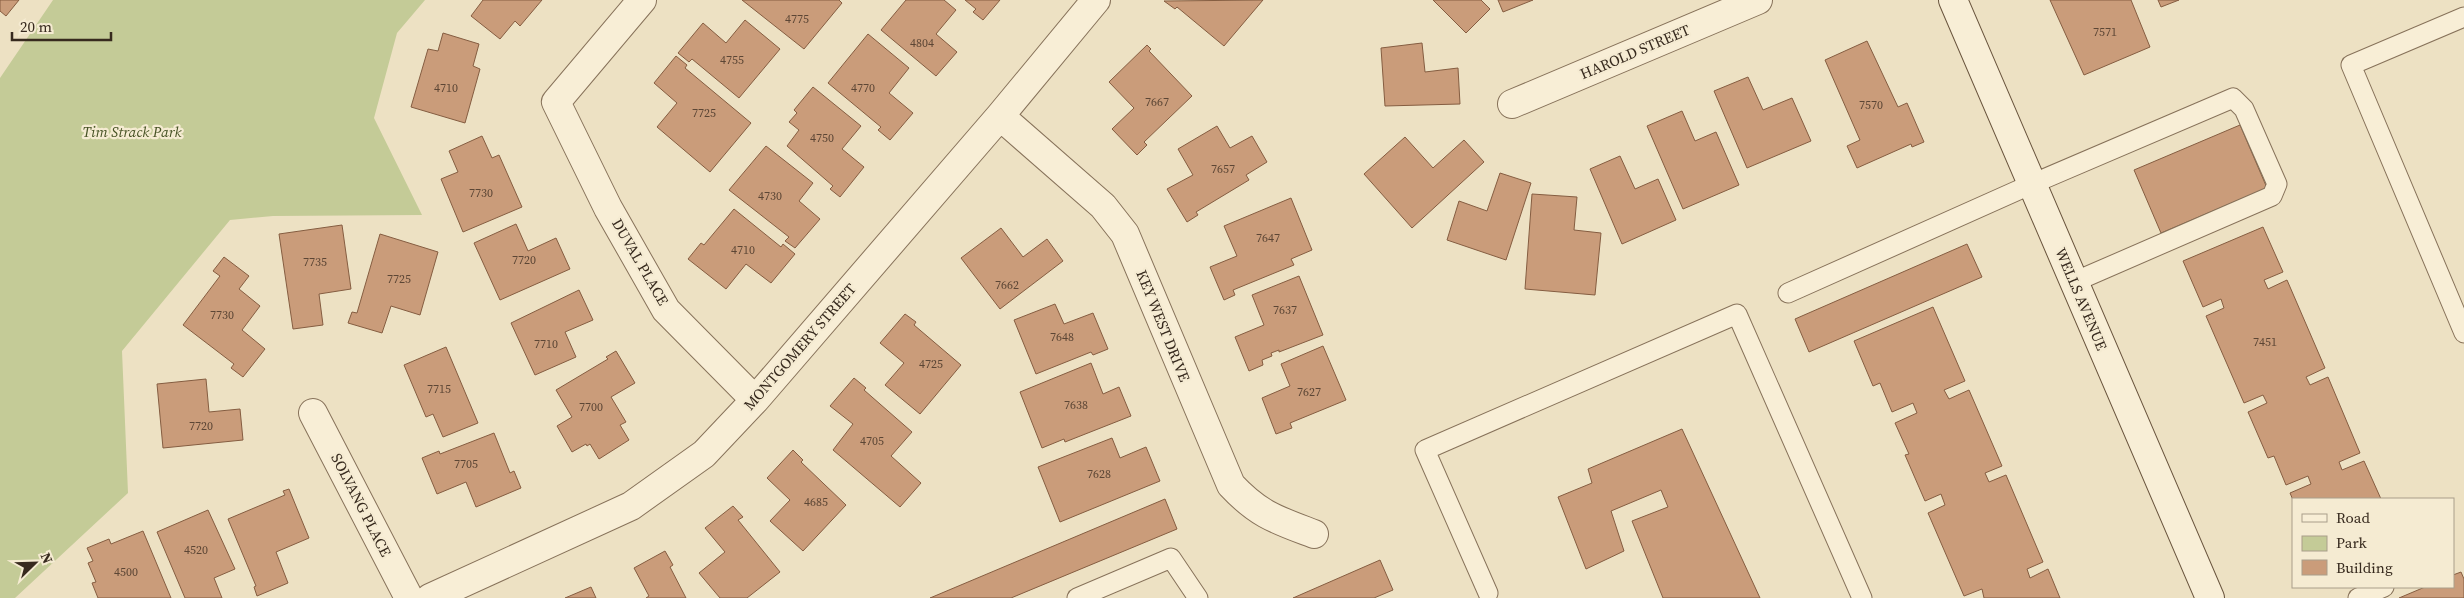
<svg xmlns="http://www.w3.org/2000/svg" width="2464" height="598" font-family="'Source Serif 4',serif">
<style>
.green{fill:#c4cb97}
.building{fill:#ca9c7a;stroke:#855d41}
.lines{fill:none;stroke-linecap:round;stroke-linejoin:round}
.service-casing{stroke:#87725a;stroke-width:21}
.minor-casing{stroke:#87725a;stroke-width:30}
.secondary-casing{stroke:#69543d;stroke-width:30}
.service{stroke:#f8eed6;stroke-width:19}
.minor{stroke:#f8eed6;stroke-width:28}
.secondary{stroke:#f8eed6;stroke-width:28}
.labels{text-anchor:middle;stroke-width:4.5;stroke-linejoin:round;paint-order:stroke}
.number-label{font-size:12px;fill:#5c4635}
.street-label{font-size:15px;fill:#372a1e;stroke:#f5ebd2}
.park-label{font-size:15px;font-style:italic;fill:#475325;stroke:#f5ebd2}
</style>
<rect width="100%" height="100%" fill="#ede1c3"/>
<path class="green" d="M53,0H425L397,33L374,118L422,215L273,216L230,220L122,351L128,493L15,598H0V78Z"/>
<path class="building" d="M0,0H19L6,16L0,11Z
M483,0H542L520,26L515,21L500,39L471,16Z
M742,0H839L842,3L804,49Z
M906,0H944L956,10L936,34L957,52L936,76L881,30Z
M965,0H1000L983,20L973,12L976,9Z
M1263,0L1224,46L1177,7L1175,9L1164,1Z
M1433,0H1481L1490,9L1466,33Z
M1498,0H1533L1503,12Z
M2050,0H2131L2150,47L2084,75Z
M2158,0H2179L2161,7Z
M745,20L780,49L739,98L692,59L689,62L678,53L703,23L726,43Z
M443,33L479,44L473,66L480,69L465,123L411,107L428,49L438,51Z
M868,34L909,68L889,93L913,113L890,140L878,130L881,127L828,83Z
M1867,41L1898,107L1907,103L1924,142L1912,147L1911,144L1857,168L1847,146L1860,140L1825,60Z
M1422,43L1425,72L1458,68L1460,104L1385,106L1381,48Z
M1147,45L1151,49L1149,51L1192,96L1144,142L1147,145L1137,155L1112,129L1134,108L1109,82Z
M676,56L687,65L685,68L751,123L710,172L657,127L677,103L654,83Z
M1748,77L1763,110L1792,98L1811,141L1747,168L1714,91Z
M813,87L861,126L842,149L864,167L840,197L830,189L833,186L787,146L799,130L789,122L797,113L794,110Z
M1682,111L1695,141L1716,132L1739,185L1683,209L1647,126Z
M2240,125L2267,188L2161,233L2134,170Z
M1217,126L1230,148L1252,136L1267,162L1246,175L1249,180L1196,212L1198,215L1187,222L1167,189L1193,175L1178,149Z
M482,136L492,158L499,155L522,207L463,232L441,179L458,172L449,151Z
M1405,137L1433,168L1464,140L1484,162L1412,228L1364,174Z
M766,146L813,183L799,201L820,219L795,248L785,241L789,237L729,190Z
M1620,156L1635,189L1658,179L1676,220L1622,244L1590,169Z
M1500,173L1531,183L1506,260L1447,240L1459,201L1487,211Z
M1532,194L1577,197L1574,230L1601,233L1595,295L1525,289Z
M1291,198L1312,250L1291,259L1294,265L1233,290L1235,295L1224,300L1210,267L1237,256L1224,226Z
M734,209L781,247L783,244L795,254L771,283L746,264L726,289L688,259L701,243L704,245Z
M516,224L528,251L556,238L570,269L500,300L474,243Z
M342,225L351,289L319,294L323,325L293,329L279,234Z
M2263,227L2283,272L2264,280L2268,289L2287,280L2325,368L2306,377L2310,385L2328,377L2360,453L2339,462L2342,470L2364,461L2381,499L2293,500L2290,493L2311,484L2308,476L2286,485L2274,456L2268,458L2248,412L2267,403L2263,395L2244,403L2206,316L2224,308L2221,299L2203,307L2183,261Z
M1001,228L1023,257L1047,239L1063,261L1000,309L961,258Z
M380,234L438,252L420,315L391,306L382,333L348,323L352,312L357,313Z
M1967,244L1982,277L1809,352L1795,319Z
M224,257L249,276L239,289L260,306L242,330L265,349L243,377L231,368L234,364L183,325L220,276L213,271Z
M1299,276L1323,335L1279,352V350L1271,353L1272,356L1262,360L1263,365L1249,371L1235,337L1264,325L1252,295Z
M579,290L593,320L565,332L576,357L535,375L511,323Z
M1055,304L1064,324L1093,313L1108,349L1093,355L1091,352L1036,374L1014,320Z
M1933,307L1965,381L1944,390L1949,399L1969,390L2002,466L1985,473L1989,482L2006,475L2043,562L2027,569L2030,578L2048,569L2060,598H1984L1982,589L1964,596L1928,513L1945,505L1941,494L1925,501L1905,455L1909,454L1895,423L1917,413L1913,403L1892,412L1880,383L1873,386L1854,341Z
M905,314L916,322L914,325L961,365L920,414L885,385L904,363L880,343Z
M1323,346L1346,400L1290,423L1292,428L1276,434L1262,398L1290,386L1281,364Z
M446,347L478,423L443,437L433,414L426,417L404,365Z
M616,351L635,383L611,397L626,422L620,425L629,440L599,459L590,444L587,446L586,444L572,452L557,426L572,417L556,390L608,359L606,357Z
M1091,363L1103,394L1119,387L1131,416L1065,442L1064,439L1042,448L1020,392Z
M854,378L866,388L864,390L912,432L891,456L921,483L900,507L833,450L853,424L830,406Z
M206,379L209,412L240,409L243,440L163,448L157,384Z
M1682,429L1760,598H1663L1632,521L1668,507L1661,490L1611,511L1624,551L1586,569L1558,497L1592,483L1588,469Z
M494,433L510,473L514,471L521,488L476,507L466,482L437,494L422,458L439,451L440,454Z
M1112,438L1120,458L1146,447L1160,481L1060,522L1038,467Z
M793,450L803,460L801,462L846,505L803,551L770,521L790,500L767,478Z
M289,489L309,538L276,552L288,583L257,596L254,587L256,586L228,519L285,495L283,491Z
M1165,499L1177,529L1011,598H930Z
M733,506L743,517L738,520L780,572L747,598H720L699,573L725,552L705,528Z
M208,510L235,569L214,578L222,598H185L157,532Z
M143,531L171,598H98L92,583L96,582L88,563L93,561L87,548L109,539L111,544Z
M665,551L673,565L670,567L686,598H646L649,596L634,568Z
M1380,560L1393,590L1374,598H1293Z
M2461,572L2464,579V598H2399L2425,587H2453V575Z
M591,587L596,598H565Z"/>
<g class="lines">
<g class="service-casing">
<path id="service" d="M2464,17L2351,65L2464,333
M1788,293L2032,184L2233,98L2244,109L2277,184L2272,196L2074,282
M1488,593L1425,450L1737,314L1862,598
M1077,598L1171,558L1198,598
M2358,598L2384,587"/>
</g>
<g class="minor-casing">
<path id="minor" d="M642,0L556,102L608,208L666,310L755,400
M1512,104L1758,0
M1000,116L1103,206L1125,234L1231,485C1259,515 1277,520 1314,534
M313,413L409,598
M430,598L631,506L704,454L755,400L1000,116L1096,0"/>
</g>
<g class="secondary-casing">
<path id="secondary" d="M1953,0L2210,598"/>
</g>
<use href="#service" class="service"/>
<use href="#minor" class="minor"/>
<use href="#secondary" class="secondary"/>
</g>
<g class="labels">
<g class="number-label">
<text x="797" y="23">4775</text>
<text x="2105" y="36">7571</text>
<text x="922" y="47">4804</text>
<text x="732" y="64">4755</text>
<text x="446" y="92">4710</text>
<text x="863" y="92">4770</text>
<text x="1157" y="106">7667</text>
<text x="1871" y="109">7570</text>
<text x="704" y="117">7725</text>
<text x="822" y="142">4750</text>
<text x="1223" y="173">7657</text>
<text x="481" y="197">7730</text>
<text x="770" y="200">4730</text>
<text x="1268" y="242">7647</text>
<text x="743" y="254">4710</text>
<text x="524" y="264">7720</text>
<text x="315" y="266">7735</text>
<text x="399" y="283">7725</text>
<text x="1007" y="289">7662</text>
<text x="1285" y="314">7637</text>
<text x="222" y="319">7730</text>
<text x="1062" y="341">7648</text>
<text x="2265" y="346">7451</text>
<text x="546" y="348">7710</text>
<text x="931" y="368">4725</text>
<text x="439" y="393">7715</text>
<text x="1309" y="396">7627</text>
<text x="1076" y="409">7638</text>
<text x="591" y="411">7700</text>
<text x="201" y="430">7720</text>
<text x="872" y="445">4705</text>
<text x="466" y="468">7705</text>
<text x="1099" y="478">7628</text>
<text x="816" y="506">4685</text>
<text x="196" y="554">4520</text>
<text x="126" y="576">4500</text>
</g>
<g class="street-label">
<text transform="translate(1635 52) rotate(-23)" y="5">HAROLD STREET</text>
<text transform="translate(640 262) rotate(60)" y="5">DUVAL PLACE</text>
<text transform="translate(2081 299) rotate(67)" y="5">WELLS AVENUE</text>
<text transform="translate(1163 326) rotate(68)" y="5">KEY WEST DRIVE</text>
<text transform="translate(800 347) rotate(-49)" y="5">MONTGOMERY STREET</text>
<text transform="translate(361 505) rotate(63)" y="5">SOLVANG PLACE</text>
</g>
<g class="park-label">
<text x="132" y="137">Tim Strack Park</text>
</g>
</g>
<rect x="2292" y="498" width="162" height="90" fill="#f5ebd2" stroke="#a99e8a"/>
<rect x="2302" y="514" width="25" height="8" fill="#f8eed6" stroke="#a99e8a"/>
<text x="2336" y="523" font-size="15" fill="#372a1e">Road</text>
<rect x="2302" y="536" width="25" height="15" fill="#c4cb97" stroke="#a99e8a"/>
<text x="2336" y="548" font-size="15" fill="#372a1e">Park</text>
<rect x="2302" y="560" width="25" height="15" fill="#ca9c7a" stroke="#a99e8a"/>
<text x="2336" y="573" font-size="15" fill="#372a1e">Building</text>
<g transform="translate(35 563) rotate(67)" stroke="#f5ebd2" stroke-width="4" paint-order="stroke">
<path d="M0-4L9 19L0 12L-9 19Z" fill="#372a1e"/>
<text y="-8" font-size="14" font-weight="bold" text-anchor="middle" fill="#372a1e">N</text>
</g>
<path d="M12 32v8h99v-8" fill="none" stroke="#372a1e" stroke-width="2.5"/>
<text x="20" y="32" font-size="15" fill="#372a1e" stroke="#f5ebd2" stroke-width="4" paint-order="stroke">20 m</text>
</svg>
